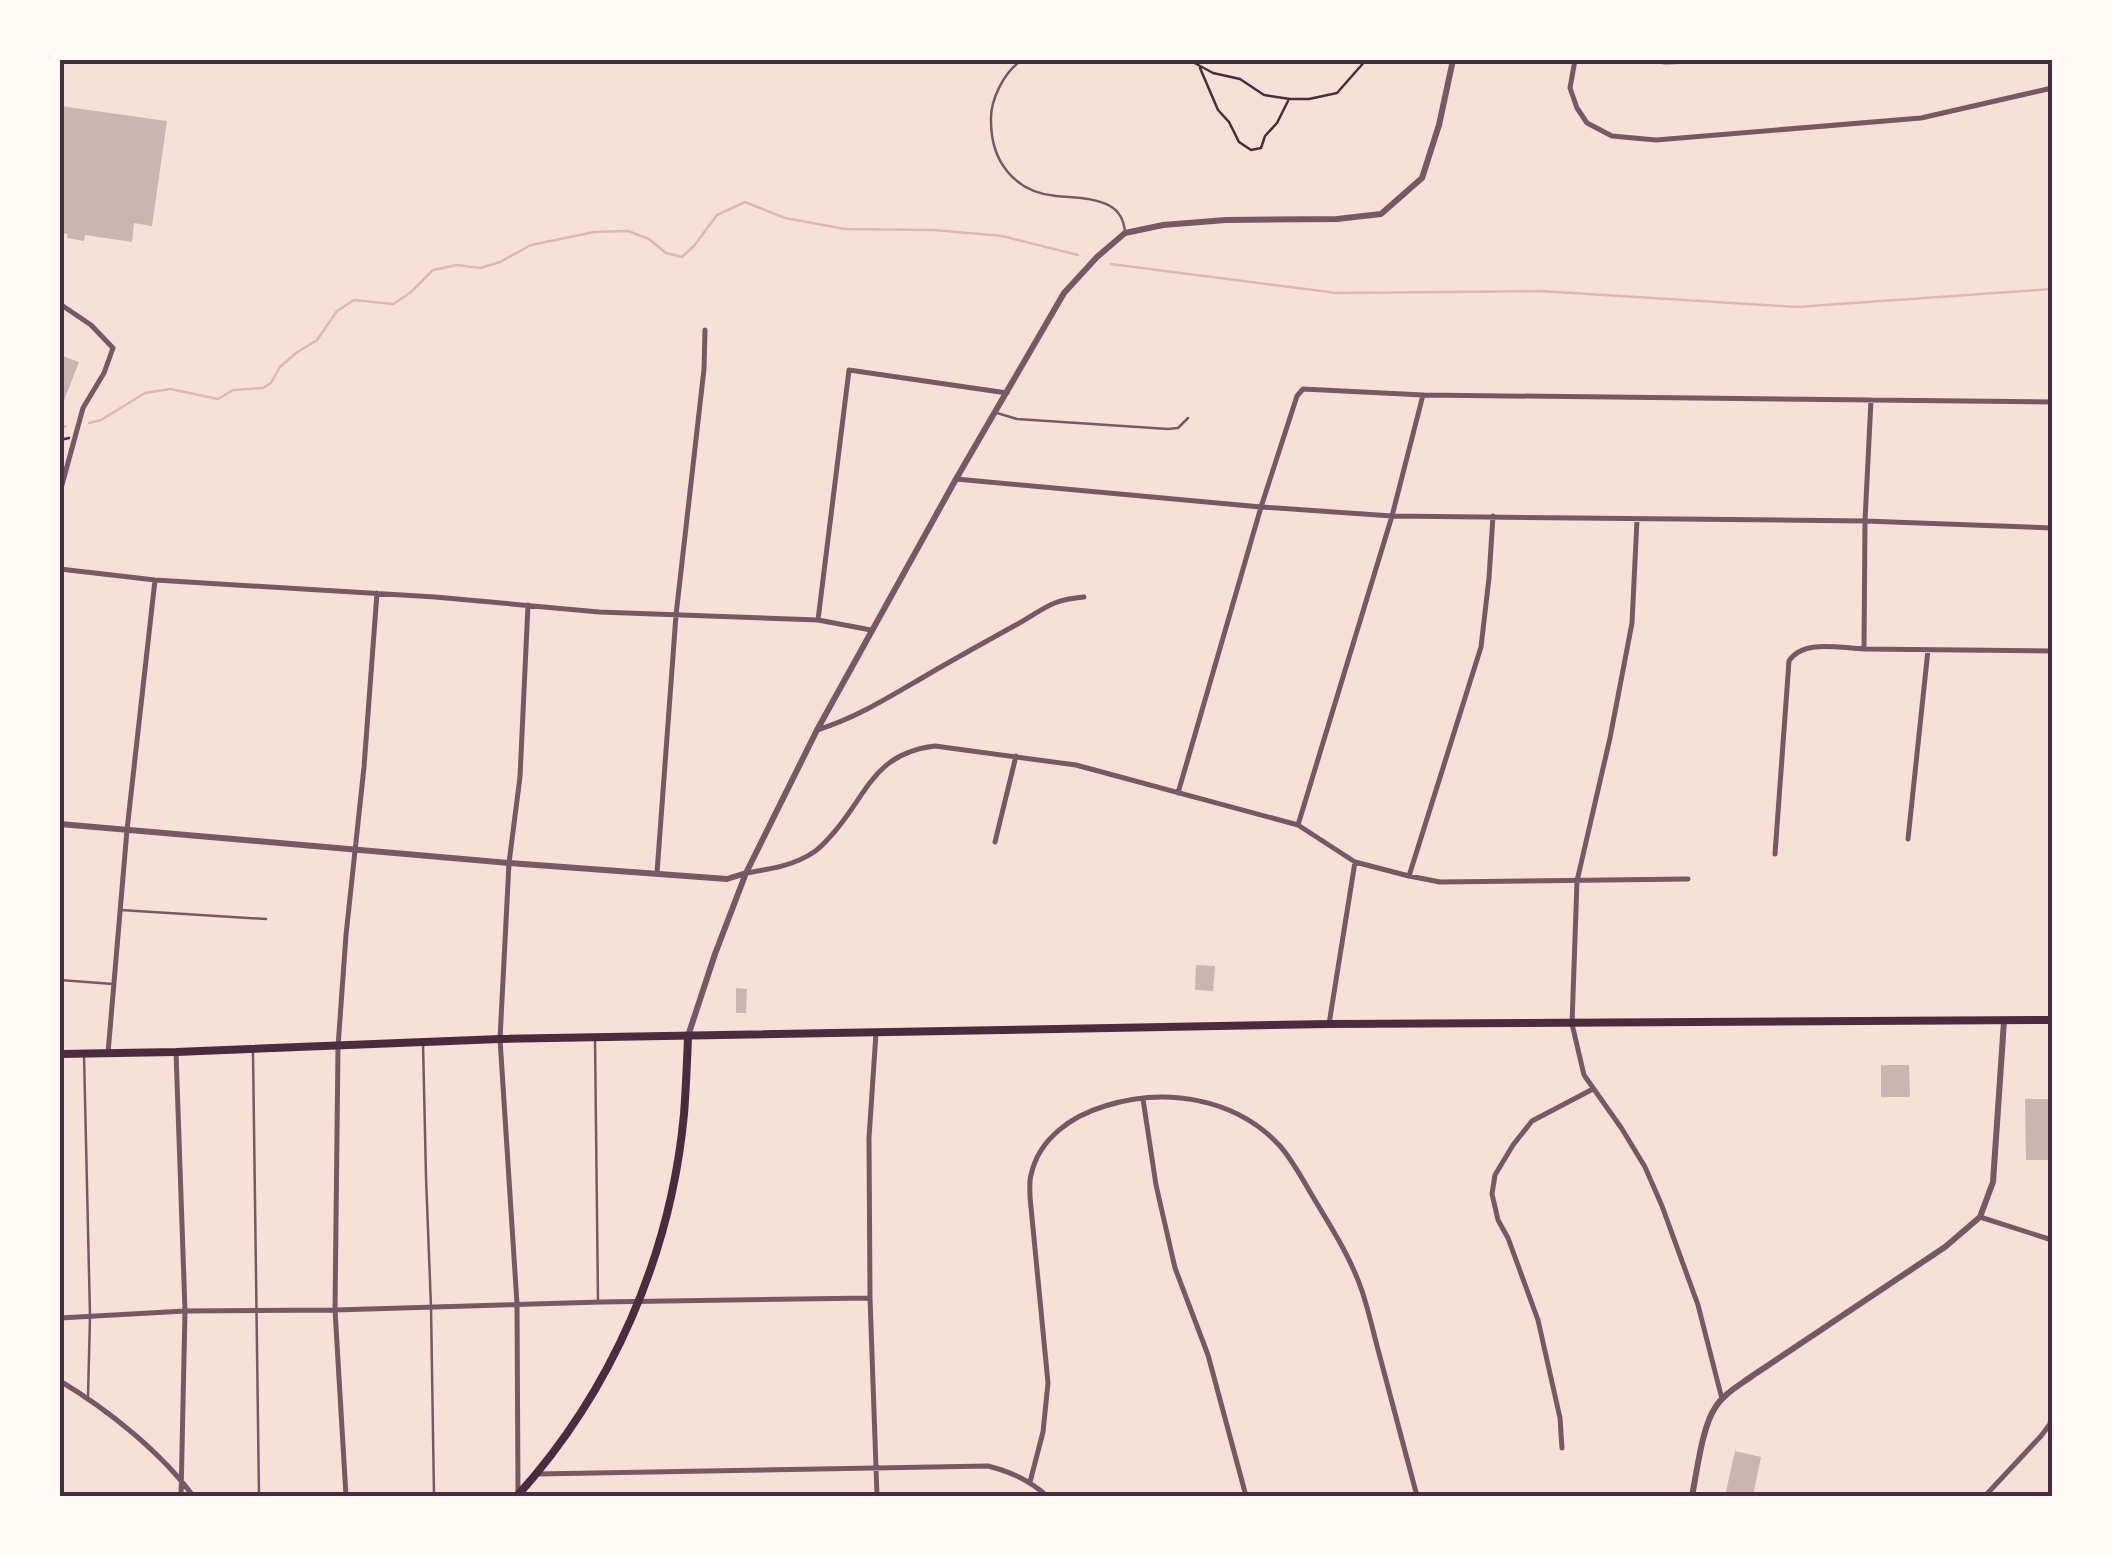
<svg xmlns="http://www.w3.org/2000/svg" width="2112" height="1556" font-family="Helvetica,sans-serif">
<style>
.lines{fill:none;stroke-linecap:round;stroke-linejoin:round}
.stream{stroke:#dcb8b0;stroke-width:2.5}
.building{fill:#ccb4b1}
.path{stroke:#4a2c40;stroke-width:2.5}
.service{stroke:#755966;stroke-width:2.5}
.minor{stroke:#755966;stroke-width:5}
.tertiary{stroke:#755966;stroke-width:6}
.secondary{stroke:#4a2c40;stroke-width:8}
.primary{stroke:#4a2c40;stroke-width:8}
.neatline{fill:none;stroke:#4a2c40;stroke-width:4}
</style>
<rect width="100%" height="100%" fill="#f7e1d7"/>
<g class="lines">
<path class="stream" d="M1111,264L1337,293L1540,291L1797,307L2052,289
M89,423L101,420L145,393L170,389L218,399L233,390L263,388L271,383L280,367L296,353L317,340L337,311L354,300L393,304L410,293L433,270L457,265L480,268L500,262L531,245L594,232L628,231L649,239L666,253L682,257L694,246L717,215L745,202L785,218L845,229L934,230L1002,236L1078,255
M60,428L66,426"/>
</g>
<path class="building" d="M60,106L167,121L152,226L134,223L132,242L85,235L84,241L67,238L68,234L60,233Z
M60,355L79,362L60,411Z
M1196,965L1215,966L1213,991L1195,990Z
M736,988L747,989L746,1013H736Z
M1881,1065H1909L1910,1097H1881Z
M2025,1099H2052V1160H2026Z
M1735,1451L1761,1457L1753,1496H1725Z"/>
<g class="lines">
<path class="path" d="M1189,60L1213,73L1240,79L1264,95L1290,99H1309L1337,93L1366,60
M1200,68L1218,110L1229,122L1239,142L1251,150L1261,148L1265,136L1277,123L1288,101
M60,440L69,438"/>
<path class="service" d="M1022,60C1004,72 990,100 991,121C991,161 1014,192 1056,196C1073,198 1094,197 1110,206C1119,211 1124,221 1125,232
M997,413L1017,419L1168,429L1178,428L1188,418
M121,910L266,919
M60,980L113,984
M595,1039L598,1301
M423,1043L426,1177L431,1307L434,1496
M253,1053L259,1496
M84,1055L90,1316L88,1397"/>
<path class="minor" d="M1575,60L1570,88L1577,108L1587,123L1612,136L1656,140L1921,118L2052,88
M1646,60L1666,62L1719,60
M60,304L91,325L113,348L104,373L83,408L60,492
M956,479L1261,507L1392,516L1865,521L2052,528
M1637,520L1632,623L1610,738L1577,881L1572,1024L1584,1075L1622,1129L1645,1167L1662,1206L1698,1305L1722,1399
M60,569L155,580L435,597L599,612L818,620L871,630
M818,620L849,370L1007,393
M1864,649L2052,651
M817,730C858,717 891,696 927,675C956,658 985,642 1014,626C1044,610 1048,600 1084,597
M1178,793L1261,507L1297,396L1303,389L1423,395L2052,402
M1298,825L1392,516L1423,395
M1908,839L1928,650
M995,842L1016,756
M1775,854L1789,661C1803,639 1840,648 1864,649L1865,521L1871,400
M657,873L676,615L704,369L705,330
M746,873C770,869 793,866 814,852C822,847 829,838 836,830C869,790 876,753 935,746L1076,765L1298,825L1355,862L1409,876L1440,882L1688,879
M1409,876L1481,647L1489,578L1493,516
M1329,1024L1355,862
M876,1033L869,1138L870,1298L877,1496
M176,1052L185,1311L181,1496
M108,1053L127,830L155,580
M1143,1099L1156,1185L1175,1268L1208,1355L1246,1496
M1980,1217L2052,1240
M2051,1240L2052,1274
M60,1318L185,1311L335,1310L601,1302L870,1298
M60,1381C107,1409 161,1452 193,1496
M1562,1448L1560,1418L1538,1320L1508,1238L1498,1220L1492,1194L1495,1175L1513,1145L1532,1121L1593,1089
M537,1474L988,1466C1011,1472 1029,1480 1047,1496
M1030,1482L1043,1432L1048,1383L1030,1197C1030,1190 1029,1182 1031,1175C1039,1138 1072,1116 1105,1106C1166,1087 1236,1098 1280,1146C1293,1161 1303,1180 1313,1197C1331,1227 1351,1258 1362,1291C1369,1312 1374,1335 1380,1357C1392,1403 1405,1450 1417,1496
M518,1493L517,1304L500,1039L509,863L520,777L528,605
M346,1496L335,1310L338,1047L346,935L364,767L377,593
M1985,1496L2041,1436L2050,1424L2052,1407"/>
<path class="tertiary" d="M60,824L509,863L727,879L746,873
M688,1036L715,954L746,873L817,730L956,479L1064,293L1097,257L1125,233L1163,225L1226,220L1337,219L1381,214L1422,178L1439,125L1453,60
M1692,1496C1697,1472 1702,1427 1715,1408C1723,1394 1740,1385 1752,1376L1945,1247L1980,1217L1993,1182L2004,1021"/>
<path class="secondary" d="M517,1496C612,1391 671,1255 684,1114C686,1089 687,1063 688,1037"/>
<path class="primary" d="M60,1054L176,1052L500,1039L1329,1024L2052,1020"/>
</g>
<rect width="2112" height="1556" fill="none" stroke="#fffaf5" stroke-width="125"/>
<rect x="62" y="62" width="1988" height="1432" class="neatline"/>
</svg>
